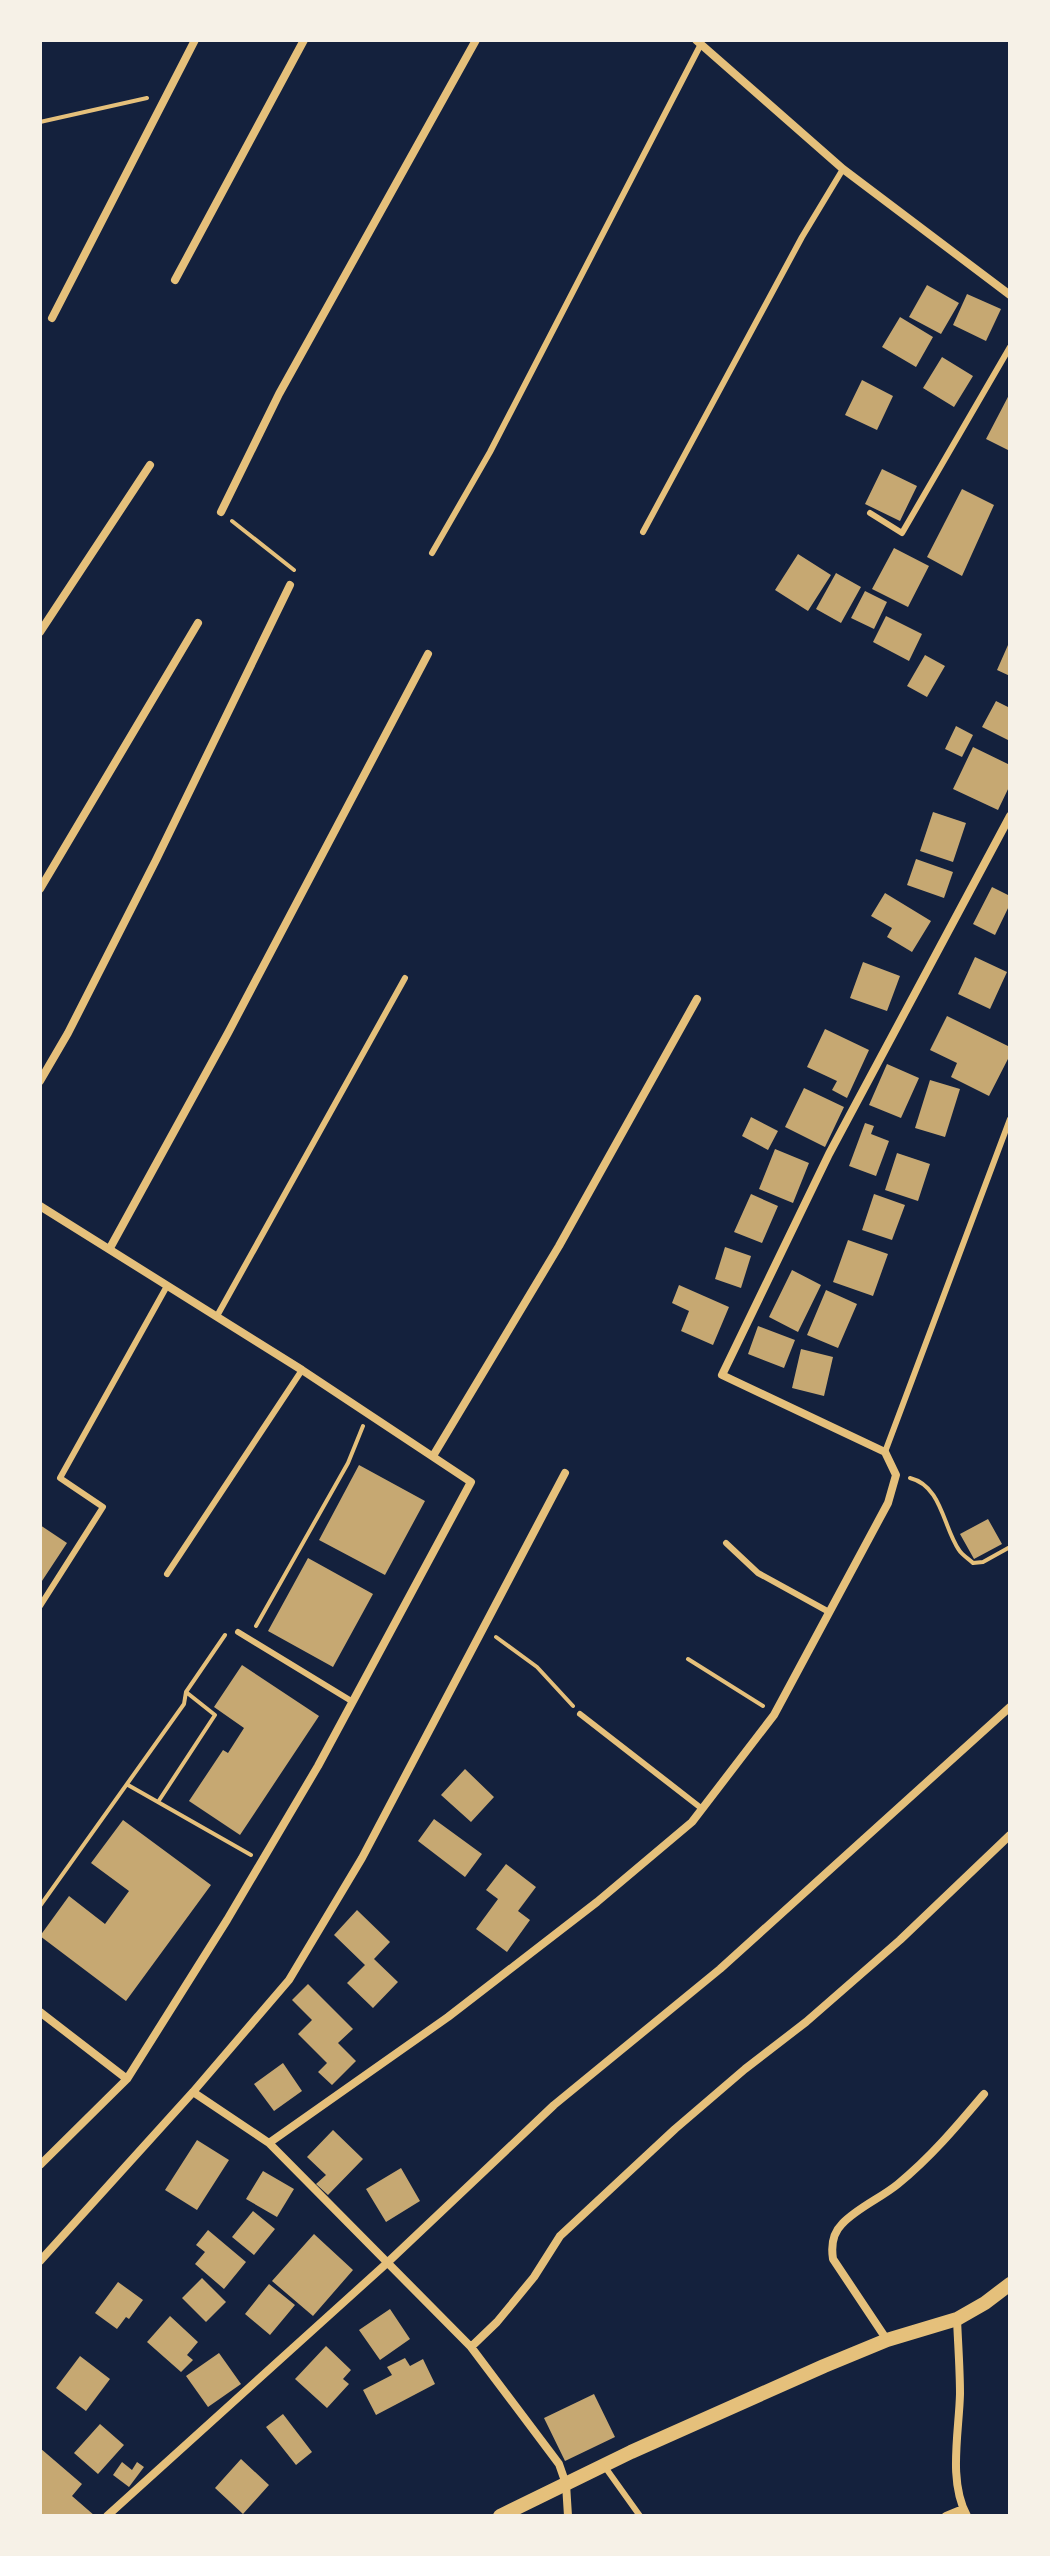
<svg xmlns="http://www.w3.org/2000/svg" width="1050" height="2556" font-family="'IBM Plex Serif',serif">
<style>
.building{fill:#c6a872}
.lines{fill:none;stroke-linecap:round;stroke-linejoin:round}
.path{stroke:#e5c07b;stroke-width:4}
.service{stroke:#e5c07b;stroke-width:6}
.minor{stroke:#e5c07b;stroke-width:8}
.tertiary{stroke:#e5c07b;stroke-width:14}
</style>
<rect width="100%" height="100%" fill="#14213d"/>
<path class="building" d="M927,285L959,303L941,334L909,317Z
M967,294L1001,309L986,341L953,325Z
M900,317L933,337L916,367L882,347Z
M942,357L973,376L954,407L923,388Z
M862,380L893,396L877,430L845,415Z
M1010,393V451L986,439Z
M882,469L917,486L900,521L865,504Z
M962,489L994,505L962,576L927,557Z
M894,548L929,566L908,607L872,589Z
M798,554L831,575L808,611L775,590Z
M836,573L861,587L841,623L816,609Z
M865,591L887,602L874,629L851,618Z
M886,616L922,634L909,661L873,642Z
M1008,645L1010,646V676L997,670Z
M925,655L945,666L927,697L907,686Z
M996,701L1010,708V741L982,727Z
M956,726L973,735L962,757L945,749Z
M973,747L1010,765V785L998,810L953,789Z
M933,812L966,823L953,862L920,851Z
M916,859L953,872L944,898L907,885Z
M992,887L1010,896V904L995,935L973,924Z
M885,893L931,921L912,952L887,937L892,928L871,916Z
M975,957L1007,972L990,1009L958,994Z
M863,962L900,976L887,1011L850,998Z
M947,1016L1010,1047V1055L989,1096L951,1077L957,1063L930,1050Z
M825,1029L869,1050L847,1098L832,1090L837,1081L807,1067Z
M887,1064L919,1078L901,1118L869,1105Z
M930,1080L960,1089L945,1137L915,1128Z
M804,1088L844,1107L825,1147L785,1127Z
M751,1117L778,1131L768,1150L742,1136Z
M865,1123L874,1126L871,1134L889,1141L876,1176L849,1166Z
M775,1149L809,1163L793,1203L759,1189Z
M897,1153L930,1164L918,1201L885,1190Z
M751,1194L778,1206L762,1243L734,1232Z
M874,1194L905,1205L892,1240L862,1230Z
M848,1240L888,1254L873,1296L833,1282Z
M725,1247L751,1256L741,1288L715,1279Z
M792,1270L821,1285L798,1332L769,1317Z
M679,1285L729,1307L713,1345L681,1331L689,1311L672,1303Z
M826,1290L857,1304L838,1348L807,1335Z
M758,1326L795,1340L784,1368L748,1354Z
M801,1349L833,1357L824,1396L792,1388Z
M359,1465L425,1501L385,1575L319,1540Z
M988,1519L1002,1544L974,1559L960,1534Z
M40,1525L67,1543L40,1584Z
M308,1558L373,1594L333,1667L268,1631Z
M242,1665L319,1716L240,1835L189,1801L223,1750L228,1753L244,1728L214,1707Z
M465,1769L494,1797L471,1822L441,1795Z
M434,1819L482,1854L465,1877L418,1841Z
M123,1820L211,1885L126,2001L40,1936L69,1896L105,1924L129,1891L91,1863Z
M506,1864L536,1887L518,1911L530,1920L507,1952L476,1929L498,1899L486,1890Z
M357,1910L390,1942L374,1959L398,1982L373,2008L347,1983L365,1965L334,1935Z
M308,1984L353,2029L338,2043L356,2061L332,2085L318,2072L327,2063L298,2034L312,2020L292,2000Z
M283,2063L302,2091L274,2111L254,2084Z
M333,2130L363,2159L328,2195L316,2184L326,2175L307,2157Z
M197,2140L229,2160L197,2210L165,2190Z
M401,2168L420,2201L386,2222L366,2189Z
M263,2171L294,2189L277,2217L246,2199Z
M253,2211L275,2229L254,2255L232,2237Z
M208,2230L246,2262L224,2289L195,2264L205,2252L196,2245Z
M314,2234L353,2270L313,2316L272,2281Z
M202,2278L226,2302L206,2322L182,2298Z
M118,2282L143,2300L129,2319L126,2317L117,2329L95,2313Z
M269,2284L295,2305L270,2335L245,2314Z
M390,2309L410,2339L380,2360L359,2330Z
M170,2316L198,2342L187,2355L193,2360L181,2372L147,2342Z
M326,2346L351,2370L343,2379L349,2384L327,2408L295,2379Z
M219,2353L241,2384L208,2407L186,2376Z
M80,2356L110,2379L86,2411L56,2388Z
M405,2358L410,2366L423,2359L435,2384L376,2415L363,2390L392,2375L387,2367Z
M594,2394L615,2437L565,2461L544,2418Z
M283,2414L312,2452L296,2465L266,2427Z
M100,2424L124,2445L98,2474L74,2453Z
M40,2448L82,2484L72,2496L95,2516H40Z
M241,2459L269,2485L243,2514L215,2488Z
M122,2462L132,2470L137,2462L144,2467L129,2487L113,2475Z"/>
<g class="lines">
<path class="path" d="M40,122L147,98
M232,521L294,570
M910,1478C942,1486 943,1527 959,1550C962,1555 969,1559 973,1563L983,1562L1010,1547
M256,1626L348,1463L363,1426
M496,1637L537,1667L573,1706
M688,1659L763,1706
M128,1785L251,1855
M158,1802L215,1715L186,1692
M40,1906L184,1704L186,1692L225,1635"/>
<path class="service" d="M870,513L902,533L1010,347
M643,532L802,237L843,169
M432,553L490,452L701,44
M217,1316L405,978
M885,1452L1010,1119
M726,1543L758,1573L829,1612
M167,1574L302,1370
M40,1606L103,1507L60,1478L167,1286
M238,1632L353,1702
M580,1714L701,1808
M605,2467L640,2516"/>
<path class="minor" d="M696,40L843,169L1010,295
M175,280L304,40
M52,318L195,40
M221,512L279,394L476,40
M40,632L150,465
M40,889L198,623
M40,1081L68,1033L156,860L290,585
M40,1206L302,1370L471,1482L318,1766L227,1920L127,2079L40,2165
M110,1248L228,1033L428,654
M433,1456L559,1246L697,999
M40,2012L127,2079
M193,2092L269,2143L471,2347L559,2464L566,2484L568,2516
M269,2143L448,2017L597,1902L692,1822L774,1715L888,1503L896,1475L885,1452L722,1375L829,1154L1010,816
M40,2261L193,2092L289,1980L362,1858L565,1473
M957,2319C958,2344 960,2369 960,2394C959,2433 948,2481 967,2516
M887,2340L833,2259C831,2246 832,2234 842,2224C857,2208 881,2198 898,2184C931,2157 957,2126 984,2094
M471,2347L497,2322L534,2277L560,2236L675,2129L745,2069L806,2022L900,1940L1010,1835
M107,2516L387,2263L554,2105L720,1969L1010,1707
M946,2516L963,2509"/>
<path class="tertiary" d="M500,2516L631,2452L824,2366L887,2340L957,2319L985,2303L1010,2284"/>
</g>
<rect width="1050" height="2556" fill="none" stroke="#f6f1e7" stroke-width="84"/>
</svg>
